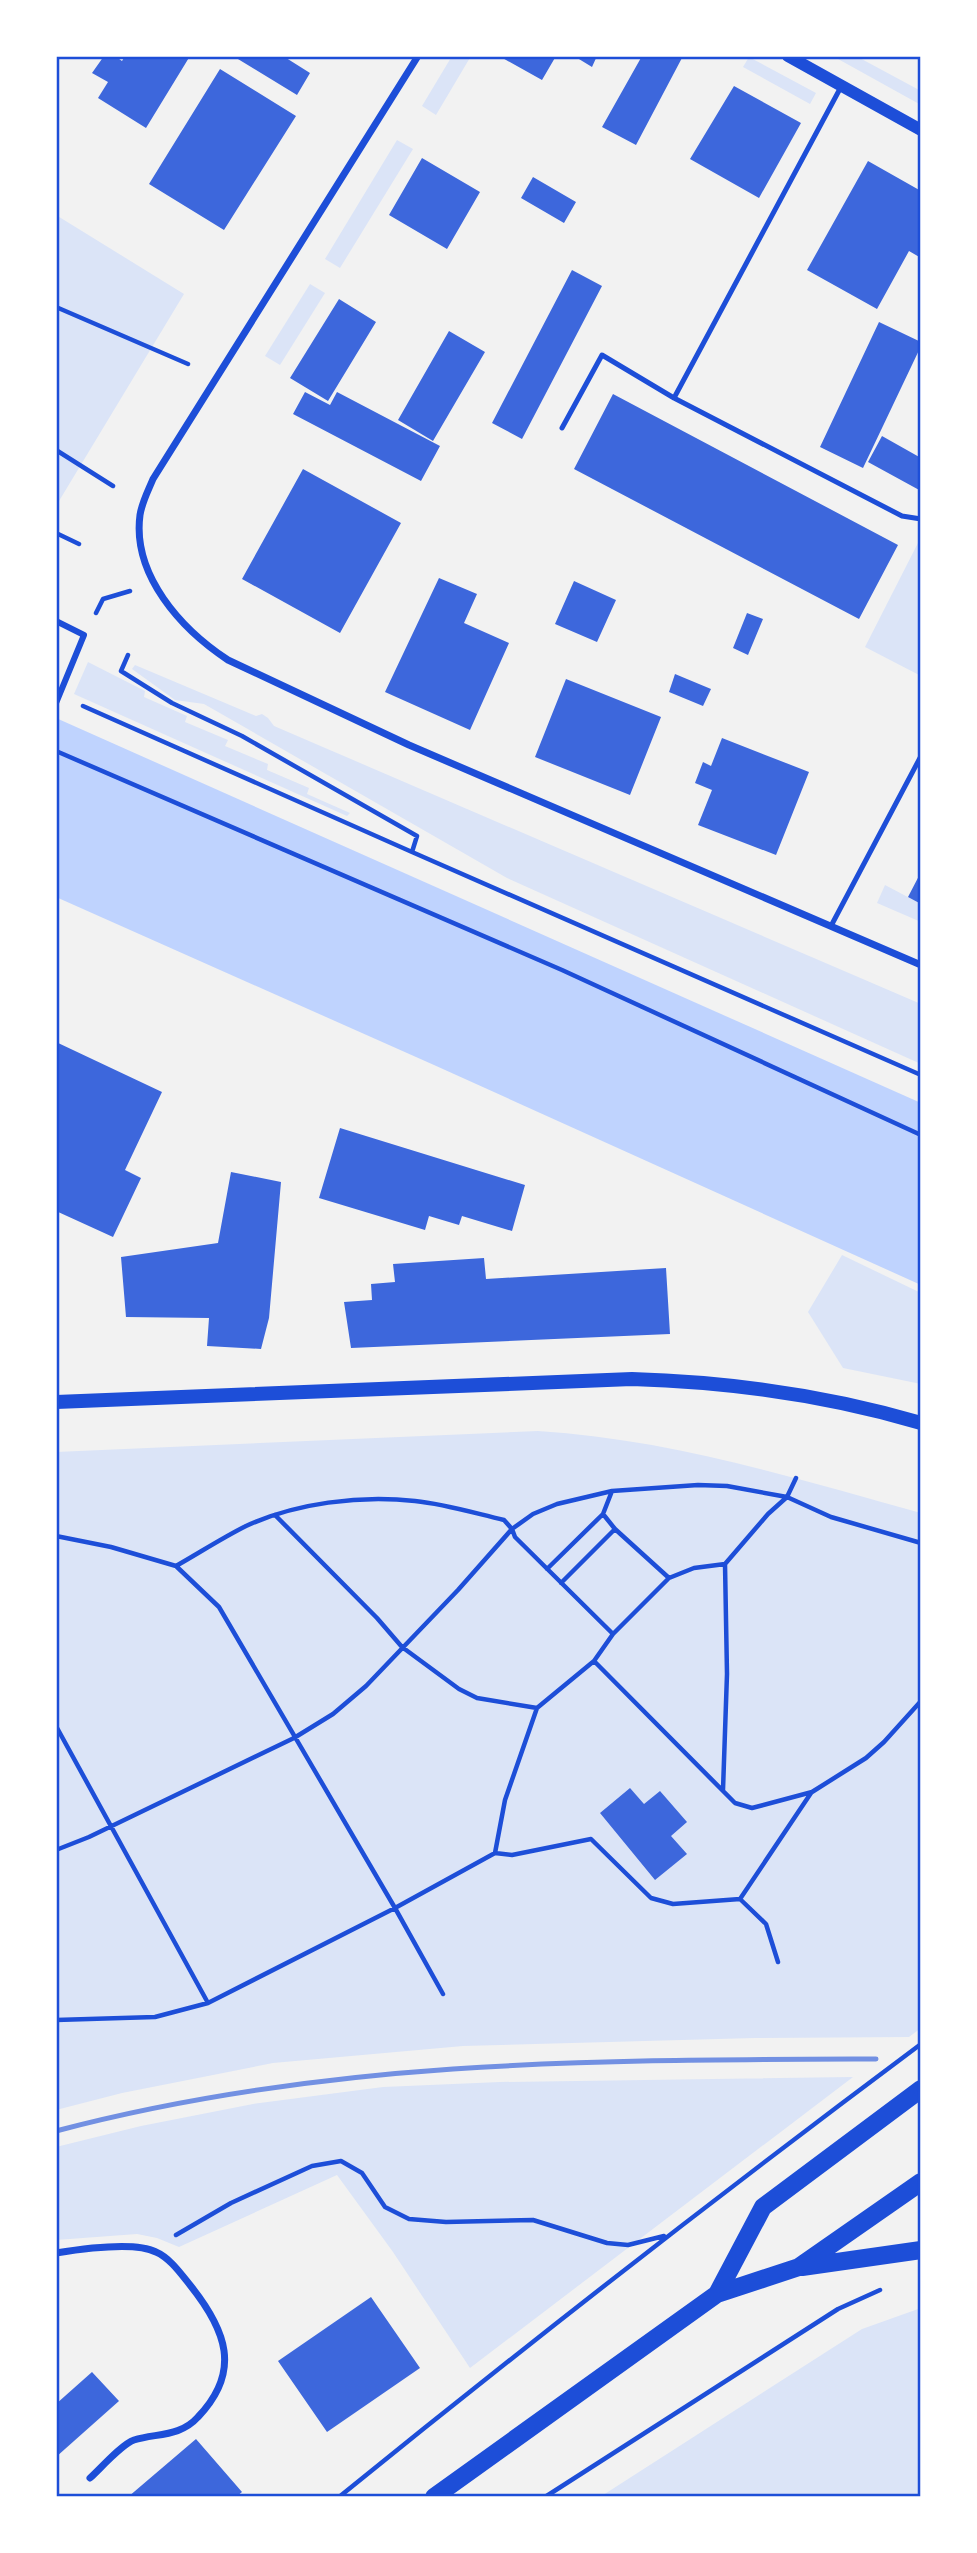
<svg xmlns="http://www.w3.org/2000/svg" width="977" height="2553" font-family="Montserrat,sans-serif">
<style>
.green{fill:#dbe4f7}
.water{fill:#bfd3fe}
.building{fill:#3d67dc}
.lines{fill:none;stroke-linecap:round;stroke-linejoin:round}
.path{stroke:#1d4ed8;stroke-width:4.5}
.service{stroke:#1d4ed8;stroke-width:5}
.pedestrian{stroke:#1d4ed8;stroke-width:6}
.minor{stroke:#1d4ed8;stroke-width:7}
.tertiary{stroke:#1d4ed8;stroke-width:12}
.secondary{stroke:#1d4ed8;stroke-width:14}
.primary{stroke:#1d4ed8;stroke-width:18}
.rail{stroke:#7290e2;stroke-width:5}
.neatline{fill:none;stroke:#1d4ed8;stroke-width:2.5}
</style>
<rect width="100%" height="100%" fill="#f2f2f2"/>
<path class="green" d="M452,56H471L436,115L422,106Z
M840,56H856L921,91V105L838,59Z
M749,57L816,93L810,104L743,67Z
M397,140L413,149L340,268L325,259Z
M56,215L184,294L56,506Z
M310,284L325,293L280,365L265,356Z
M920,539L921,540V676L865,647Z
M88,662L145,691L144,697L187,716L185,722L228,740L225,746L268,764L267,770L309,788L307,794L350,813L347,816L74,694Z
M135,665L256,716L262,714L268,718L274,726L921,1004V1064L507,878L204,704L175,700L132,669Z
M885,885L921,904V922L877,903Z
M842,1255L921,1293V1384L843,1368L808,1312Z
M538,1431C669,1439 795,1478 921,1513V2028L909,2037L755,2038L463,2046L273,2063L122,2093L56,2110V1452Z
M853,2077L470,2368L393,2252L337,2175L179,2247L157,2238L137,2234L56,2240V2147L141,2126L253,2104L383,2087L500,2082Z
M921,2308V2497H600L862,2329Z"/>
<path class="water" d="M56,718L921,1103V1285L434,1065L56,897Z"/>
<path class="building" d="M104,56H115L122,61L125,56H190L146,128L98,98L108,82L92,73Z
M233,56H283L310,73L297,95Z
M499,56H556L542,80Z
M574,56H597L592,67Z
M642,56H683L636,145L602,127Z
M220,69L296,116L224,230L149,184Z
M734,86L801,123L759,198L690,159Z
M422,158L480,192L447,249L389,215Z
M868,161L921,191V258L909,251L877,309L807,270Z
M533,177L576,202L564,223L521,198Z
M572,270L602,286L522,439L492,423Z
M339,299L376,322L328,401L290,378Z
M879,322L921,342V346L863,468L820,447Z
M449,331L485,352L433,441L398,420Z
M305,392L330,405L337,392L440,446L421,481L293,414Z
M613,394L898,545L859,619L574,469Z
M882,436L921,458V491L868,462Z
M303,469L401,523L340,633L242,579Z
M439,578L477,594L464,623L509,643L470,730L385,692Z
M574,581L616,600L597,642L555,624Z
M747,613L763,619L748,655L733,648Z
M675,674L711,689L703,706L669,692Z
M566,679L661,717L630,795L535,757Z
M722,738L809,772L776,855L698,825L712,790L695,783L703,762L711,766Z
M921,872V904L908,897Z
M56,1042L162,1092L125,1170L141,1178L113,1237L56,1211Z
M340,1128L525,1185L512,1231L462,1216L459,1225L429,1216L425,1230L319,1198Z
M231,1172L281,1182L269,1318L261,1349L207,1346L209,1318L126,1317L121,1257L218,1243Z
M484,1258L486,1279L666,1268L670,1334L351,1348L344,1302L372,1300L371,1284L395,1282L393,1264Z
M630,1788L644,1804L660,1791L687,1822L671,1836L687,1854L655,1880L600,1813Z
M371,2297L420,2368L327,2432L278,2361Z
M92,2372L119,2401L56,2457V2404Z
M196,2439L242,2492L236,2497H128Z"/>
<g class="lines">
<path class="path" d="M56,307L188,364
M56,450L113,486
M56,533L79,544
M96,613L103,599L130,591
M128,655L121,671L172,703L242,736L417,836L412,852L921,1075
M83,706L412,852
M56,751L562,970L921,1135
M603,1514L615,1529L669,1578
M275,1515L377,1618L402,1647L459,1689L477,1698L537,1708
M56,1536L111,1547L176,1566L219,1607L395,1908L443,1994
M176,1566C199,1553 222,1538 246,1526C296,1503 359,1495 415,1501C445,1504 474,1513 504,1520L512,1529L515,1537L613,1634L594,1661L537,1708L505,1800L495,1853
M547,1569L603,1514L612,1491
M561,1583L615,1529
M613,1634L669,1578L694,1568L725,1564
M594,1661L735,1803L752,1808L812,1792L866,1758L884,1742L921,1701
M56,1726L208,2003
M723,1790L727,1674L725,1564L768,1514L787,1497L796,1478
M56,1850L89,1837L294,1738L333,1714L366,1686L458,1590L512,1529L533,1514L557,1504L612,1491L698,1485L727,1486L787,1497L831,1517L921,1543
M740,1899L811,1793
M56,2020L155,2017L208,2003L395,1908L495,1853L512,1855L591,1839L651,1898L673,1904L740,1899L766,1924L778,1962
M176,2235L231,2203L312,2166L341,2161L362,2173L385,2207L409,2219L446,2222L533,2220L607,2243L628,2245L664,2236
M339,2497C530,2342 724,2191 921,2044
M545,2497L838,2309L880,2290"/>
<path class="service" d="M674,398L842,85
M562,428L602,355L674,398L902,516L921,519
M831,926L921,756"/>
<path class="pedestrian" d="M56,621L84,635L56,703"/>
<path class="minor" d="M418,56L153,479C148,491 142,502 140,515C132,575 181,629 228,660L409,745L921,965
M56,2253C81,2249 134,2241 156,2252C170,2258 181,2274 190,2285C226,2330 242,2371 198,2417C180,2437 157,2433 134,2440C122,2444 100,2469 90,2478"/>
<path class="tertiary" d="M788,56L921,130"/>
<path class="secondary" d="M56,1402L632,1379C731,1382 826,1395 921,1423"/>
<path class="primary" d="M802,2267L921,2250
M717,2294L763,2207L921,2089
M434,2497L717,2294L799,2267L921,2182"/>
<path class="rail" d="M56,2131C329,2059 597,2060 876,2059"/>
</g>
<rect width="977" height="2553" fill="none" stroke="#ffffff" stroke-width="116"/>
<rect x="58" y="58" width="861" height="2437" class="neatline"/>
</svg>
